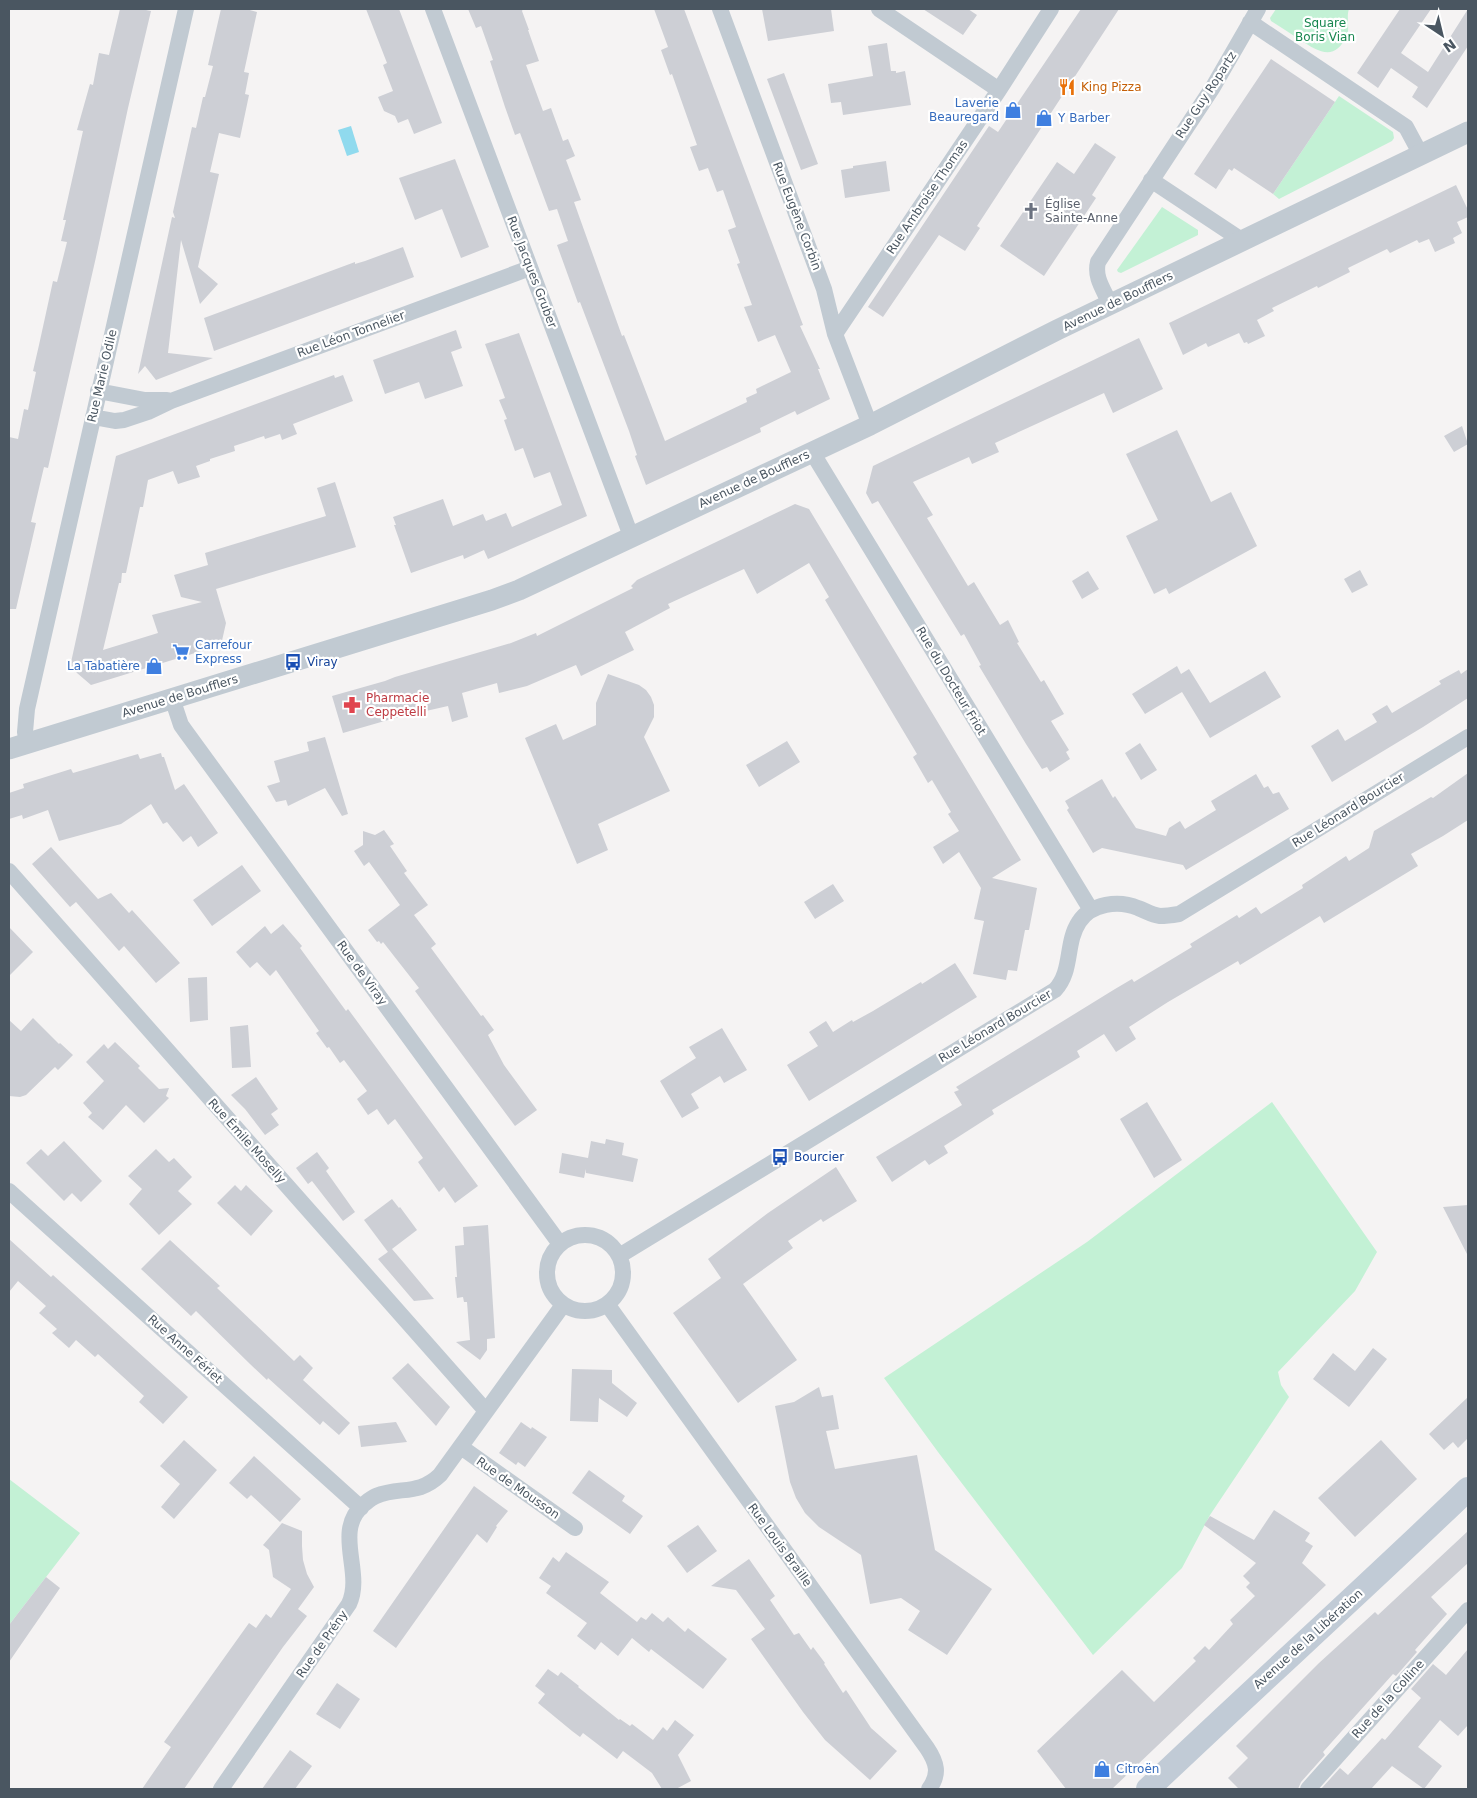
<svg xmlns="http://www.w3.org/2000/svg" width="1477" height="1798" font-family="'DejaVu Sans',sans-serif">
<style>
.green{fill:#c3f1d5}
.water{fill:#90daee}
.building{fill:#cdcfd5}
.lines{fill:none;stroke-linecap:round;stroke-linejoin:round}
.minor{stroke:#c1cad2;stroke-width:16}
.tertiary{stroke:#c1cad2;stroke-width:21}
.secondary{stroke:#c1cbd6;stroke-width:24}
.labels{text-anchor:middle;stroke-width:4.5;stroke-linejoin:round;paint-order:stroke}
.park-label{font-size:12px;fill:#17864f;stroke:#fff}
.food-label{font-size:12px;fill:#c56008;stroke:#fff;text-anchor:start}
.street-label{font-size:12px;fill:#4a5661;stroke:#fff}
.shop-label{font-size:12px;fill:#366cbe;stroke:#fff;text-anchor:start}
.worship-label{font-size:12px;fill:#5b616d;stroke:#fff;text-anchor:start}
.transit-label{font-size:12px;fill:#164399;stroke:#fff;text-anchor:start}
.health-label{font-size:12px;fill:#be3a42;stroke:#fff;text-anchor:start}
</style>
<rect width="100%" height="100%" fill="#f5f3f3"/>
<path class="green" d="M1276,9H1349C1346,17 1350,28 1347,35C1335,62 1319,52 1300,40C1291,34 1281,27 1271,21L1270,18Z
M1339,96L1393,132L1394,138L1392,141L1279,199L1273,194Z
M1162,207L1198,230V235L1121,273L1118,272L1117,270Z
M1272,1102L1377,1252L1355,1291L1278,1372L1281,1385L1289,1397L1210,1515L1182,1568L1093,1655L938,1452L884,1378L1087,1242Z
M9,1479L80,1533L9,1625Z"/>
<path class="water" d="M351,126L359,152L347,156L338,130Z"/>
<path class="building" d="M120,9H141L151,11L128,108L96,257L48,468L44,467L31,522L36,523L16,609H9V437L18,439L24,409L28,410L36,372L33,371L39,345L53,281L57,282L67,242L61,241L66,220H63L83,131L77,130L90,84L93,85L99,53L109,55Z
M221,9H246L257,12L244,72L249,73L245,94L249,95L240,138L219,133L210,172L219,174L198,267L218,284L200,304L181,240L168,353L213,358L156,380L145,366L138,374L172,217L175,218L173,212L192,127L196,128L203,97H205L213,66L208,65Z
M366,9H399L442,123L414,134L408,119L398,123L395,116L384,111L378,97L393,91L383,65L387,63Z
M468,9H523L522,11L529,30H528L539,61L526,65L543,111L551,108L563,141L568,139L575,156L566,160L581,200L574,202L622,336L624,335L665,441L747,402L746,398L757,393L756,389L791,372L775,335L758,342L744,307L752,305L737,264L740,263L728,230L736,227L723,190L717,192L708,168L699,171L690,147L697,145L672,74L670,75L661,50L668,47L654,9H684L803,325L800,326L820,369H818L830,399L797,415L795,411L760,428L761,432L646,485L635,456L637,455L629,431L580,302L578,303L557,245L568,241L557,209L549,211L520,133L515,135L505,107L490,61L493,60L481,26L476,28Z
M762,9H831L834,31L768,41Z
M923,9H968L977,15L963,35Z
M1081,9H1119L977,226L980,228L965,251L939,235L883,317L868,307L989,126L998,132Z
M1400,9H1431L1401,53L1428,72L1468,9V46L1427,108L1412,97L1418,87L1391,68L1378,88L1357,73Z
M887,43L891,71H896V73L905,71L911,105L843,115L841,102L831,103L828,84L873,76L868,46Z
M1271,59L1335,102L1273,194L1234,168L1232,171L1229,169L1216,189L1194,174Z
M784,73L818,164L801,170L767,79Z
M1095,143L1116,157L1092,195L1096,198L1044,276L1000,246L1057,162L1074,174Z
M455,159L489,247L461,258L442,209L415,220L399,178Z
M886,161L890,191L845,198L841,170L853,168V166Z
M1456,185L1468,210V217L1457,222L1462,233L1453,238L1455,243L1435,252L1429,239L1419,243L1417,240L1390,253L1387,249L1348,268L1350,272L1318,288L1317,286L1272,308L1274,311L1257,320L1265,336L1248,344L1247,342L1244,343L1239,333L1208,347L1206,343L1183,355L1169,323Z
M403,247L414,277L214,351L204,318L355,262V264L365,261Z
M456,330L462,348L451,352L463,386L425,399L419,382L385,394L373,360Z
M519,333L587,516L488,559L484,550L464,559L463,555L411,573L394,525H396L393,517L443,499L453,526L483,514L486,521L506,513L512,527L562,505L550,472L534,478L523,448L515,451L504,420L507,419L499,400L505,398L485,344Z
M1139,338L1163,389L1113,413L1104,393L995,443L999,452L972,464L969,457L913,482L933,515L927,518L968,586L974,582L1000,625L1008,620L1019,642L1017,643L1041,682L1044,680L1064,714L1051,721L1069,750L1066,752L1070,759L1050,772L1047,767L1042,769L1026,744L979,666L981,665L964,634L961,636L878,501L872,504L866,493L873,466Z
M334,375L335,378L343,375L353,401L293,424L297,434L282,440L280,434L265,439L264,436L234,446L235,451L210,459V461L196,466L200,477L178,484L173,471L148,480L143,507H140L126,573H122L121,583H119L103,650L158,633L152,615L202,602L181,597L174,575L208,565L205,553L326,516L317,488L335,482L356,547L216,589L226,623L221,645L91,685L70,667L116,456Z
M1462,426L1468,444L1454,452L1444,436Z
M1177,430L1211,502L1231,492L1257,546L1169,594L1166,588L1154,594L1126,536L1158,520L1126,454Z
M795,504L809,509L1021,860L992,878L1037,888L1029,930H1025L1017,971L1008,970L1006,980L973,974L984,921L974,919L981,888L959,852L943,864L933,847L959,831L948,814L951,812L932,780L928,783L913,757L917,754L825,600L829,597L809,563L757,594L744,569L668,604L670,608L625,632L634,650L581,676L576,665L527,686L499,693L497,683L462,693L468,717L452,722L448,706L395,718L343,733L332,696L385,681L395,677L511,643L536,633L537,636L633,588L631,586L637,580Z
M1360,570L1368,585L1352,593L1344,579Z
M1088,571L1099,589L1082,599L1072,581Z
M1177,666L1181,674L1189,669L1210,703L1265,671L1281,697L1210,738L1182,692L1145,714L1132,694Z
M1468,669V698L1423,727L1332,782L1311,746L1338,729L1345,741L1377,722L1372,714L1387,705L1392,713L1441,684L1439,681L1459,670L1461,674Z
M608,674L639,685L646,690L651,697L654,705V717L644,737L670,791L598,824L608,850L577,864L525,738L556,724L563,740L596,725V703Z
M325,737L348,814L342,816L325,788L288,806L286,800L276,802L267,786L280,782L274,761L309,751L307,742Z
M787,741L800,762L759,787L746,765Z
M1140,743L1157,770L1141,780L1125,753Z
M161,753L162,757H164L175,790L184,784L218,833L198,847L191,836L183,842L167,822L163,824L151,804L121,824L59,841L48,810L23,819L22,815L9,819V793L24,788L23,784L71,769L73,773L138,754L140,759Z
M1468,773V820L1443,836L1411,854L1418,866L1324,923L1320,916L1240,965L1238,961L1168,1002L1129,1027L1136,1039L1116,1052L1104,1034L1077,1051L1080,1057L992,1110L994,1114L944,1146L948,1153L929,1165L925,1160L892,1182L876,1157L962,1105L954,1092L959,1090L956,1087L1115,989L1132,979L1134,982L1192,947L1190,944L1237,915L1239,918L1256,907L1261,914L1303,888L1302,885L1346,856L1349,861L1369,848L1374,831L1431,797L1433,798Z
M1256,774L1264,788L1268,786L1273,794L1279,792L1289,809L1186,870L1183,865L1102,848L1093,853L1067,810L1069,808L1065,801L1102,779L1113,798L1115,796L1136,828L1166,836L1169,828L1180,821L1185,829L1216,810L1211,801Z
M384,830L394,844L390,846L407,871L404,873L428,905L414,915L436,944L431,948L481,1016L483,1015L494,1030L488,1035L504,1065L537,1110L515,1126L415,991L419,988L383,942L381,944L379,941L377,942L368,930L400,905L369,862L364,866L354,851L363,845V831L375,835Z
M51,847L98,899L111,893L129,913L132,910L180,963L156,983L124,946L119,951L76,902L70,907L32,864Z
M242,865L261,891L212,926L193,900Z
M833,884L844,901L815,919L804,902Z
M283,924L302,946L300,948L346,1011L348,1009L478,1186L455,1203L444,1187L439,1192L418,1162L423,1158L395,1119L388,1125L377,1109L368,1115L357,1099L367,1091L344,1060L340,1063L329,1047L327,1048L316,1033L319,1031L276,970L270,976L257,962L250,968L236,952L265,926L271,934Z
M9,927L33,952L9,976Z
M955,963L977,997L809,1101L787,1065L818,1046L809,1032L826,1021L833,1032L852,1020L853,1022L873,1011L921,982L922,984Z
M207,977L208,1020L190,1022L188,978Z
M33,1018L59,1044L60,1043L73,1055L58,1070L55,1067L26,1095L20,1097L9,1096V1020L21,1031Z
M248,1025L251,1067L232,1068L230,1027Z
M722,1028L747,1070L724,1083L720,1076L691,1094L699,1108L682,1118L660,1081L696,1058L689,1047Z
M115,1042L140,1066L138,1068L159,1089L169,1088L166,1096L169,1098L144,1123L126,1105L103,1130L88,1117L92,1113L83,1103L104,1081L86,1062L104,1044L108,1049Z
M256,1077L278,1109L271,1114L279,1125L265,1135L245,1109L231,1095Z
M1147,1102L1182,1160L1154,1178L1120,1119Z
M606,1139L624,1143L622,1155L638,1159L633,1182L586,1173V1169L584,1178L559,1173L562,1153L588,1158L591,1141L605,1144Z
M64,1141L102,1181L81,1202L72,1193L64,1201L26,1163L41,1149L48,1156Z
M156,1149L169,1162L174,1158L192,1177L178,1191L192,1204L159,1235L129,1204L142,1189L128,1176Z
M317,1152L329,1168L326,1171L355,1212L343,1221L312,1181L308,1184L296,1168Z
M836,1167L857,1201L823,1222L821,1219L788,1241L793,1248L743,1284L797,1360L738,1403L673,1313L721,1278L708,1259L768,1213Z
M235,1185L241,1191L246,1185L273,1211L251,1236L217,1203Z
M392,1199L399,1208L400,1207L417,1230L388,1252L364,1220Z
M1468,1205V1256L1443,1207Z
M488,1225L495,1338L487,1339V1350L480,1360L456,1342L470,1340L467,1302H464L463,1297L457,1298L455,1277H457L455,1246L464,1245L463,1227Z
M9,1239L51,1277L53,1275L188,1397L163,1424L139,1402L144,1396L98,1354L95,1357L76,1340L69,1348L52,1333L57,1329L39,1313L46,1306L18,1281L9,1292Z
M170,1240L220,1286L217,1288L294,1361L300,1355L313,1368L303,1380L350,1423L339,1435L323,1421L320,1425L268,1378L267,1380L250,1364L196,1311L191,1316L141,1269Z
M392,1249L404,1263L434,1299L414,1301L378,1259Z
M1373,1348L1387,1359L1349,1407L1313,1379L1333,1353L1355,1371Z
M408,1363L450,1407L436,1426L392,1378Z
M572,1369L612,1370V1383L637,1403L627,1417L599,1398L598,1422L570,1421Z
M819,1387L822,1397L833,1395L839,1429L826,1431L835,1469L917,1455L935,1550L992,1589L947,1655L908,1630L920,1611L901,1598L870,1604L861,1555L819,1527L805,1513L796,1498L790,1482L775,1406L794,1402Z
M1468,1397V1438L1458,1448L1453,1442L1444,1450L1429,1434Z
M396,1422L407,1442L361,1447L358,1426Z
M521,1422L531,1429L532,1427L547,1437L525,1467L518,1462L516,1465L499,1453Z
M184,1440L217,1470L174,1519L161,1507L180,1484L160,1466Z
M1381,1440L1417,1479L1355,1537L1318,1498Z
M254,1456L301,1499L280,1522L251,1495L247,1499L229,1483Z
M589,1470L625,1496L622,1501L643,1516L630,1534L572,1493Z
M474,1486L508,1511L496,1526L497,1527L487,1543L477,1534L396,1648L373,1631Z
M1274,1510L1310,1533L1305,1541L1313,1546L1302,1563L1326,1585L1112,1789H1066L1037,1751L1122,1670L1154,1702L1196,1661L1193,1658L1205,1646L1209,1650L1233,1624L1230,1620L1255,1596L1246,1587L1250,1583L1243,1576L1256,1563L1204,1525L1210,1516L1254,1540Z
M282,1523L302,1531V1546L303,1560L307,1574L314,1587L298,1609L307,1616L283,1647L184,1789H142L171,1747L164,1742L249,1623L256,1628L266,1614L271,1618L291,1589L273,1577L269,1550L263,1545Z
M698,1525L717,1551L687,1573L667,1546Z
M1468,1531V1563L1431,1597L1447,1614L1415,1650L1417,1652L1396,1676L1393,1674L1323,1752L1325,1755L1301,1782L1298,1789H1239L1228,1778L1248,1758L1236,1746L1319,1663L1375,1612L1378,1615Z
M566,1552L609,1582L600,1593L637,1622L641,1617L646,1620L652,1613L663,1622L668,1617L685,1632L688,1628L727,1659L703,1689L651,1649L649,1652L632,1638L618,1656L601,1642L595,1650L577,1636L587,1623L546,1593L551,1586L539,1578L553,1557L559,1562Z
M749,1559L775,1596L770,1600L794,1635L799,1633L811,1650L813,1647L825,1663L824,1664L843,1693L846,1690L871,1728L897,1751L870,1780L825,1740L803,1712L751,1639L765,1629L736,1590L711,1586Z
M46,1577L60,1588L9,1662V1625Z
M1468,1649V1725L1458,1736L1440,1720L1418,1747L1442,1766L1424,1789L1392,1766L1371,1789H1321L1340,1768L1348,1775L1382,1738L1385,1740L1421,1698L1411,1689L1433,1664L1446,1675Z
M548,1669L558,1676L561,1672L579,1686L578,1687L619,1720L620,1719L630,1726L632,1724L653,1740L663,1727L667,1731L675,1720L694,1735L678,1755L691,1781L676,1789H662L652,1773L623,1751L617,1759L583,1733L580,1737L572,1731L538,1703L545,1694L535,1686Z
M337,1683L360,1699L340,1729L316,1714Z
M290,1750L312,1766L295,1789H262Z"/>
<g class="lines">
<path class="minor" d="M433,9L631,536
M720,9L824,289L835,334L870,425
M879,9L999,90
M1250,22L1406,127L1421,155
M1151,180L1243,241
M1110,304C1104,290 1094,278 1098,262L1213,87L1258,9
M835,334L999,90L1051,9
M98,391L145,400H167
M93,417L115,421L124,420L148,412L171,401L530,268
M812,452L1091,910
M172,698L181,725L186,732L560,1244
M27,743L25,732L27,709L186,9
M9,871L486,1411
M9,1191L361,1508
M547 1273a38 38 0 1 1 76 0a38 38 0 1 1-76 0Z
M619,1256L1055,990C1073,971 1065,943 1079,922C1091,903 1119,900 1138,908C1146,911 1152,915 1160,916C1167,916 1173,915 1179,914L1468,737
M607,1304L927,1748C937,1763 940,1774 929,1789
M461,1447L575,1528
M221,1789L349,1604C364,1572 333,1532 363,1505C367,1502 371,1498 376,1496C400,1486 418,1496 440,1475L563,1305
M1308,1789L1468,1610"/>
<path class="tertiary" d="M9,749L492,600L519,590L870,425L1057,330L1468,132"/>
<path class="secondary" d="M1148,1789C1254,1688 1363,1590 1468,1489"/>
</g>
<defs>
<g id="restaurant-bare" transform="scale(1.35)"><path d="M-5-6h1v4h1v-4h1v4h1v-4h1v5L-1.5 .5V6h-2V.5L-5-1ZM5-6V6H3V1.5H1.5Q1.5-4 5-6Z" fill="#e8710a" stroke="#fff" stroke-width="2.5" paint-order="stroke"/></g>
<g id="shop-bare" transform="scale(1.35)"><path d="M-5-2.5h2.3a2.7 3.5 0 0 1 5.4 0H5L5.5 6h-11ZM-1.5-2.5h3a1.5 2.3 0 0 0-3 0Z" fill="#3f7fe0" stroke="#fff" stroke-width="2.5" paint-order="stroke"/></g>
<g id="church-bare" transform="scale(1.35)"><path d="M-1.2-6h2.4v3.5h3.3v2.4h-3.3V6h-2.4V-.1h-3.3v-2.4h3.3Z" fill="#6b7280" stroke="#fff" stroke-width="2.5" paint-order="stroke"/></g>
<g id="supermarket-bare" transform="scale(1.35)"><path d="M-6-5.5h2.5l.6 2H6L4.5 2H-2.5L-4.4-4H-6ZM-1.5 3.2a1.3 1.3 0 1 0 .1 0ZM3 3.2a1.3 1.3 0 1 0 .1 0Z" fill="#3f7fe0" stroke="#fff" stroke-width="2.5" paint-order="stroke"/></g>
<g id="bus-bare" transform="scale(1.35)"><path d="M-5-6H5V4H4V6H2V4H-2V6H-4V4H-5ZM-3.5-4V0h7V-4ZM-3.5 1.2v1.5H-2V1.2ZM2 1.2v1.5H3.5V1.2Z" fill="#1a4fb4" stroke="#fff" stroke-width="2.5" paint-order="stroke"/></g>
<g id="pharmacy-bare" transform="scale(1.35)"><path d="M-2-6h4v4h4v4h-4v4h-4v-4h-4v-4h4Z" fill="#e0444e" stroke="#fff" stroke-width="2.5" paint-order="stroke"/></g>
</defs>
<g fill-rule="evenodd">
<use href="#restaurant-bare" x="1067" y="87"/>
<use href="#shop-bare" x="1013" y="110"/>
<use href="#shop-bare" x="1044" y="118"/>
<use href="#church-bare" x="1031" y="211"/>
<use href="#supermarket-bare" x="181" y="652"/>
<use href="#bus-bare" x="293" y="662"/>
<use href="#shop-bare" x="154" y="666"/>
<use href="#pharmacy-bare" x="352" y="705"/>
<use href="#bus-bare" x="780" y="1157"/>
<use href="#shop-bare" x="1102" y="1769"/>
</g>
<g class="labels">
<g class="park-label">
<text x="1325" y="27">Square<tspan x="1325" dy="14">Boris Vian</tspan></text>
</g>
<g class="food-label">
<text x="1081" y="91">King Pizza</text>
</g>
<g class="street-label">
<text transform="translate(1206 95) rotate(-57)" y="4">Rue Guy Ropartz</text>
<text transform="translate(927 197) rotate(-56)" y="4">Rue Ambroise Thomas</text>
<text transform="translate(797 216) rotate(69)" y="4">Rue Eugène Corbin</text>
<text transform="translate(532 272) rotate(69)" y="4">Rue Jacques Gruber</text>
<text transform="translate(1118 301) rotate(-26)" y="4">Avenue de Boufflers</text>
<text transform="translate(351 334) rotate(-20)" y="4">Rue Léon Tonnelier</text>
<text transform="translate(102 376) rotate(-77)" y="4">Rue Marie Odile</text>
<text transform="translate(754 479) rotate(-25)" y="4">Avenue de Boufflers</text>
<text transform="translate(951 681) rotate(59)" y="4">Rue du Docteur Friot</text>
<text transform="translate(180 696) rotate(-17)" y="4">Avenue de Boufflers</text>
<text transform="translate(1348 810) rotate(-32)" y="4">Rue Léonard Bourcier</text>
<text transform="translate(362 973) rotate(54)" y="4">Rue de Viray</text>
<text transform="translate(995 1026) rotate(-31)" y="4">Rue Léonard Bourcier</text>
<text transform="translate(247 1141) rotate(48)" y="4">Rue Émile Moselly</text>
<text transform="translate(185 1349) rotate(42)" y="4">Rue Anne Fériet</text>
<text transform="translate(518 1488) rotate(35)" y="4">Rue de Mousson</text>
<text transform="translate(780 1545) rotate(54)" y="4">Rue Louis Braille</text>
<text transform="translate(1308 1639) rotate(-42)" y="4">Avenue de la Libération</text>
<text transform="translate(322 1644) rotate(-55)" y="4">Rue de Prény</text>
<text transform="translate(1388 1699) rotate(-48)" y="4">Rue de la Colline</text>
</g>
<g class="shop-label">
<text x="999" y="107" text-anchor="end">Laverie<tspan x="999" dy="14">Beauregard</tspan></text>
<text x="1058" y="122">Y Barber</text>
<text x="195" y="649">Carrefour<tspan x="195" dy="14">Express</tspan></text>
<text x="140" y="670" text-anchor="end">La Tabatière</text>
<text x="1116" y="1773">Citroën</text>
</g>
<g class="worship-label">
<text x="1045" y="208">Église<tspan x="1045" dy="14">Sainte-Anne</tspan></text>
</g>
<g class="transit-label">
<text x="307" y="666">Viray</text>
<text x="794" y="1161">Bourcier</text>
</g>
<g class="health-label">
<text x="366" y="702">Pharmacie<tspan x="366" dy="14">Ceppetelli</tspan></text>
</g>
</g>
<rect width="1477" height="1798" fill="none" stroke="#4a5661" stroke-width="20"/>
<g transform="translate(1442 35) rotate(145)" stroke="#ffffff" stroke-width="4" paint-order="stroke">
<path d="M0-4L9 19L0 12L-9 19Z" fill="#4a5661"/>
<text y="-8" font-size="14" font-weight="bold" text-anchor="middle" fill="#4a5661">N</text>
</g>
</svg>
